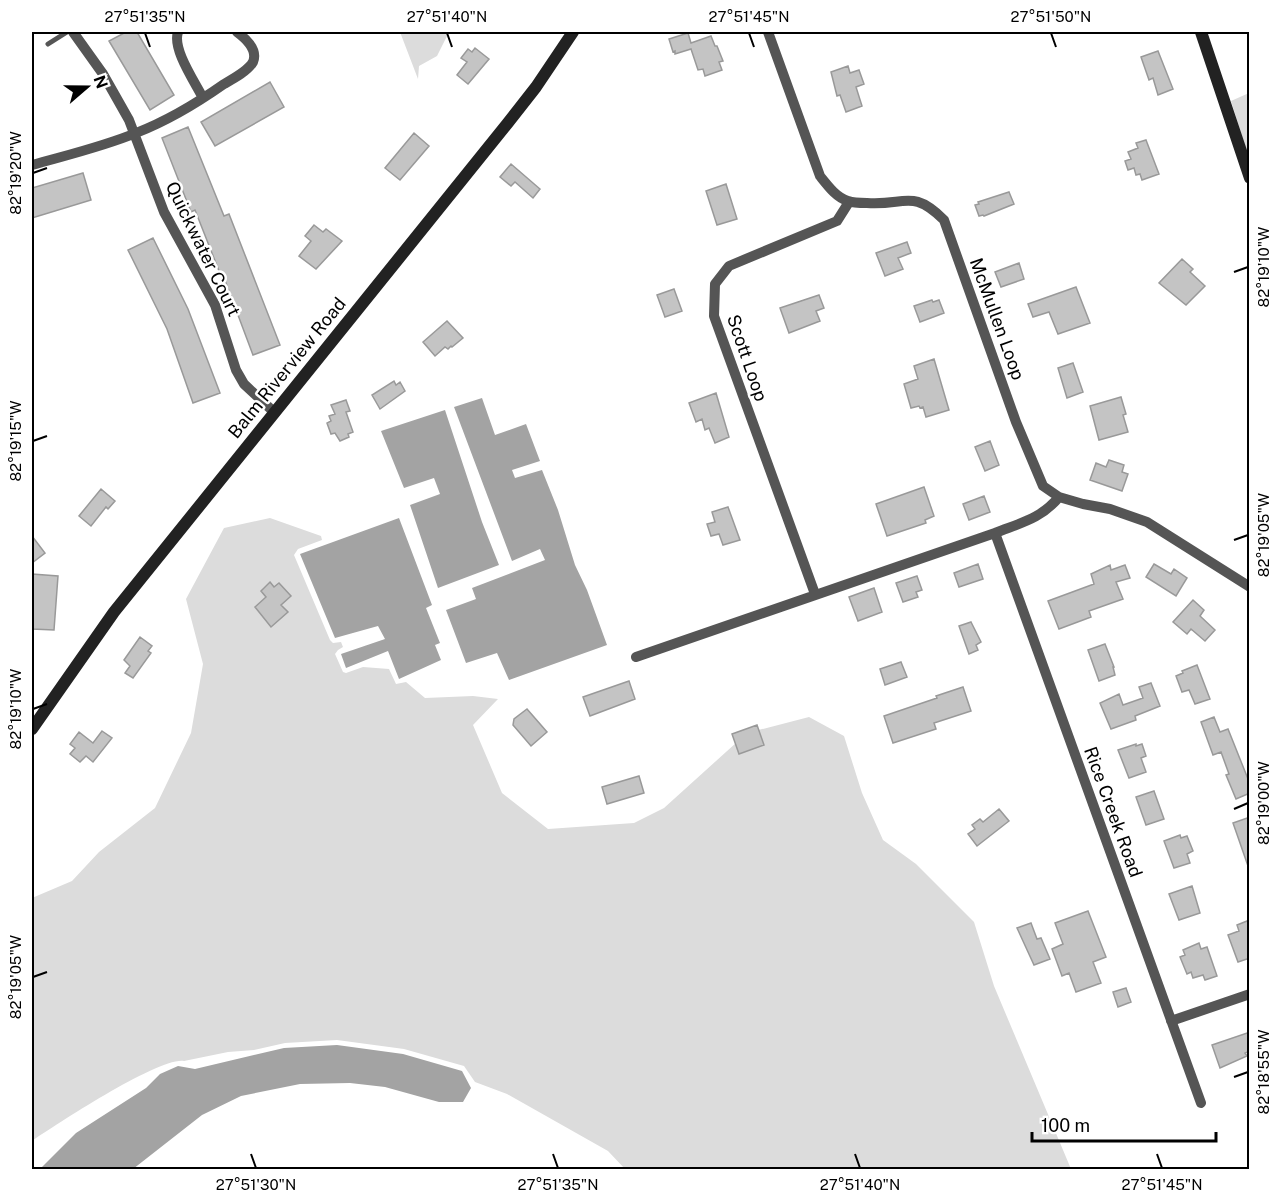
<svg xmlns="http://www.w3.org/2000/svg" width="1281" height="1201" font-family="'Public Sans',sans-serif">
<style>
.green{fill:#dcdcdc}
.water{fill:#a3a3a3}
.building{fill:#c4c4c4;stroke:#999;stroke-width:1.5}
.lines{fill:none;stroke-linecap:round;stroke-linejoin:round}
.lane{stroke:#555;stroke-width:5}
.street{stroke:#555;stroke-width:10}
.secondary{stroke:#222;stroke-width:12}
.ticks{fill:none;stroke:#000;stroke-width:2}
.labels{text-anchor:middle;stroke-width:5;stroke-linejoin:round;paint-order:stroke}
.street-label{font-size:18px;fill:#000;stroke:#fff}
.neatline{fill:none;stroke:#000;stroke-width:2}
.ticks-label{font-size:15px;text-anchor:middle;fill:#000}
</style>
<rect width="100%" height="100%" fill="#fff"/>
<path class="green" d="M400,32H449L437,56L419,66L418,79Z
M1249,93V158L1231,101Z
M270,518L321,536L322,540L298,549L294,555L330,640L333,643L341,642L343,647L338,650L335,654L343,672L346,673L363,667L389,669L396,684L406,682L425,698L473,696L498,699L473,725L502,793L548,829L634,823L664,808L747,733L809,717L844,736L862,793L883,840L916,864L974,922L994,986L1071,1169H625L608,1151L507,1094L475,1082L464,1066L404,1049L337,1040L285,1043L254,1050L228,1052L184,1061C159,1057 57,1124 32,1141V898L72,881L99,852L155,808L191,733L203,664L186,599L224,528Z"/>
<path class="water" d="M482,398L495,435L526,424L540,461L512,470L515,478L542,470L558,510L575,565L587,590L607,645L509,680L497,653L466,663L446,610L476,599L472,588L545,560L540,549L512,561L454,407Z
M445,410L482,522L499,565L438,588L410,505L440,494L434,478L404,488L381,431Z
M399,518L432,605L426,608L440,643L435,645L441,660L399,679L388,651L346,668L341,654L385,639L378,626L335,638L300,554Z
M337,1045L403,1054L462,1071L471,1088L463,1102H439L385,1087L350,1083L300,1084L241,1096L202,1115L133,1169H40L76,1133L146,1088L160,1074L178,1066L195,1069L284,1048Z"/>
<path class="building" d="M126,32H137L174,95L150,110L109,41Z
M688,33L691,43L711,36L715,46H717L723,61L719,62L722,70L705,76L703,69L698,70L691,49L675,54V51L673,52L669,39Z
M475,48L489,59L468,84L457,75L467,62L461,58L468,49L472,52Z
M1158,51L1173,89L1158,95L1153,78L1149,80L1141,57Z
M848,66L850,73L859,70L864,84L856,87L862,106L846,112L840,95L837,96L831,72Z
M270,82L284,107L215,146L201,122Z
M188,127L224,216L229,214L280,345L253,355L223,275L221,276L195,210L191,212L162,138Z
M414,133L429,146L400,180L385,168Z
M1146,140L1159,174L1142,180L1140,174L1136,175L1134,168L1128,170L1125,161L1131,159L1128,152L1138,148L1136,143Z
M511,164L540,189L533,198L515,182L511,186L500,177Z
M83,173L91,200L32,218V188Z
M726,184L737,219L717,225L706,191Z
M1009,192L1014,204L984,216L983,215L979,216L975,205L979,204L978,202Z
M314,225L323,232L326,229L342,241L316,269L299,256L311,241L305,236Z
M153,238L188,309L220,393L193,403L167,329L128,250Z
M907,242L911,253L898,258L903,269L885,276L876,253Z
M1182,259L1193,269L1190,272L1205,286L1186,305L1159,283Z
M1019,263L1024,279L1001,287L995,272Z
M1076,287L1090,323L1058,334L1049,312L1033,317L1028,304Z
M674,289L682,311L665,317L657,295Z
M819,295L824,308L816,311L820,321L789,333L780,308Z
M932,300L933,302L939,300L944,313L920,322L914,306Z
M447,321L463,338L452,347L451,346L448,349L445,347L435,356L423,342Z
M934,359L949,410L926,417L923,407L920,408L919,406L911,408L904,384L918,379L914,366Z
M1073,363L1083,392L1067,398L1058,368Z
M394,381L396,385L400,382L405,391L380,409L372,395Z
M716,393L729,437L715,443L709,428L705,430L702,419L696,422L689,403Z
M1121,397L1126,414L1123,415L1128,432L1099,440L1090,406Z
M346,400L350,411L346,412L353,432L348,434L349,437L340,441L335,433L331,434L327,423L331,421L329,416L335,414L331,405Z
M990,441L999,465L985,471L975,447Z
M1109,460L1124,465L1122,472L1128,474L1122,491L1090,480L1096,463L1106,467Z
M924,487L934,516L925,520L926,523L887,536L876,504Z
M101,489L115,501L108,509L106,507L91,526L79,516Z
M984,496L990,512L969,520L963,504Z
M728,507L740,540L723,545L719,534L711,536L707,524L715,522L712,512Z
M32,536L45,553L32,563Z
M978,564L983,579L959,587L954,573Z
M1154,564L1171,574L1174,569L1187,578L1176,596L1146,577Z
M1110,565L1111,570L1125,565L1130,578L1116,582L1123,599L1089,611L1091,617L1059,629L1048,601L1094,584L1091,574Z
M32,574L58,576L54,630L32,629Z
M917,576L922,590L916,592L918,597L903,602L896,583Z
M270,582L274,587L279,583L291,596L281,605L288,612L271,627L255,607L266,597L261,591Z
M874,588L882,612L858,621L849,597Z
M1193,600L1204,610L1200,616L1215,630L1205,641L1191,629L1187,634L1173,622Z
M971,622L981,642L976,645L978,650L969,654L959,626Z
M140,637L152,646L148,651L151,653L133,678L125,673L130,666L124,660Z
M1105,644L1114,667H1113L1115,675L1099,681L1088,650Z
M901,662L907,677L885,685L880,669Z
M1197,665L1210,699L1195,704L1189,690L1182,692L1176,676L1183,673L1182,671Z
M629,681L635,699L590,716L583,697Z
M1151,683L1160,706L1135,716L1136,720L1111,729L1100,703L1119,694L1123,705L1143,698L1139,687Z
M963,687L971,711L934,723L936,729L893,743L884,716L937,698L936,696Z
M527,709L547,732L531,746L513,725L514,719Z
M1214,717L1220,732L1228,729L1250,784V793L1236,799L1226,775L1229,774L1221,752L1213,755L1201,722Z
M757,725L764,745L739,754L732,734Z
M102,731L112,738L93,762L86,756L80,762L70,754L75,748L70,744L79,732L93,743Z
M1136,744V746L1142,744L1146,756L1141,758L1146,772L1129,778L1118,750Z
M639,776L644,793L607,804L602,787Z
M1154,791L1164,819L1146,825L1136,797Z
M999,809L1009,821L977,846L968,834L975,829L972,825L980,819L983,822Z
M1250,817V866H1248L1233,823Z
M1180,835L1181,838L1187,836L1193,851L1187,854L1190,863L1174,868L1164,841Z
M1192,886L1200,913L1179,920L1169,894Z
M1088,911L1106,957L1093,962L1101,983L1076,992L1069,973L1062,976L1052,949L1063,944L1055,923Z
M1247,921L1250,927V958L1238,962L1228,935L1239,931L1237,925Z
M1031,923L1037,939L1041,938L1050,959L1034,965L1017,928Z
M1199,943L1201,949L1207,947L1217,976L1205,980L1203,975L1193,978L1191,972L1187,974L1180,957L1185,955L1183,950Z
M1126,988L1131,1002L1118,1007L1113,992Z
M1250,1032V1051L1245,1053L1247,1056L1220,1068L1212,1045Z"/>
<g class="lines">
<path class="lane" d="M48,44L67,32"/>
<path class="street" d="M73,32L103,74L129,120L164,212L215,305L236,370L244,384L275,413
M178,32C172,49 195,82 203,98
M768,32L820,176C828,186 836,197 848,201C853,203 861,203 867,203C905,206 912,188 944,220L1016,422L1043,486L1059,497L1083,504L1110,509L1147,522L1250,587
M32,165C67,155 102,147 136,133C167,121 197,103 224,84C233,79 248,71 253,62C258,50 245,38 237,32
M995,533L1201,1103
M815,594L714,316L715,284L729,266L837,221L849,202
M636,657L995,533C1020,523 1041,519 1059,497
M1171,1021L1250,994"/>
<path class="secondary" d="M1201,32L1250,178
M32,729L114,612L507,124L536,87L573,32"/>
</g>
<path class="ticks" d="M145,33L150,47M447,33L452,47M749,33L754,47M1051,33L1056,47M33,173L47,168M1234,272L1248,267M33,441L47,436M1234,540L1248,535M33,709L47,704M1234,809L1248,803M33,977L47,972M1234,1077L1248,1072M251,1154L256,1168M553,1154L558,1168M855,1154L860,1168M1157,1154L1162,1168"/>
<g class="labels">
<g class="street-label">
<text transform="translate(203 249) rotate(64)" y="6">Quickwater Court</text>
<text transform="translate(997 319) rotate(70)" y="6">McMullen Loop</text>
<text transform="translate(747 358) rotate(71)" y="6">Scott Loop</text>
<text transform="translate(287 368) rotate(-51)" y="6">Balm Riverview Road</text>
<text transform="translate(1113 812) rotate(70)" y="6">Rice Creek Road</text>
</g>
</g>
<rect width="1281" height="1201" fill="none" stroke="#ffffff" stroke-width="66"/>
<g transform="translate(87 87) rotate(70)" stroke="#ffffff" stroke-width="4.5" paint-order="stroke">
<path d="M0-4.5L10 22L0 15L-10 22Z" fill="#000000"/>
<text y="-9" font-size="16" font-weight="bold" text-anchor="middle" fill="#000000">N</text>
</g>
<path d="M1032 1132v9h184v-9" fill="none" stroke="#000000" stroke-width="3"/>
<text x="1041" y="1132" font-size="18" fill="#000000" stroke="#ffffff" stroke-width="4.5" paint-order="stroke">100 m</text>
<rect x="33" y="33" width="1215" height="1135" class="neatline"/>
<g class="ticks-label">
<text x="145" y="22">27°51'35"N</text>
<text x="447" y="22">27°51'40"N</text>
<text x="749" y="22">27°51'45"N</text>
<text x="1051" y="22">27°51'50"N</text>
<text transform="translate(16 173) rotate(-90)" y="5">82°19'20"W</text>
<text transform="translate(1264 267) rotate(-90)" y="5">82°19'10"W</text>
<text transform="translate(16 441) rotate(-90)" y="5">82°19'15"W</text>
<text transform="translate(1264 535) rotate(-90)" y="5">82°19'05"W</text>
<text transform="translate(16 709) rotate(-90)" y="5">82°19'10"W</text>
<text transform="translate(1264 803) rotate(-90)" y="5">82°19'00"W</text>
<text transform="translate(16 977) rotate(-90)" y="5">82°19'05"W</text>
<text transform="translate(1264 1072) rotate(-90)" y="5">82°18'55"W</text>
<text x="256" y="1190">27°51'30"N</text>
<text x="558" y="1190">27°51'35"N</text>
<text x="860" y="1190">27°51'40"N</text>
<text x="1162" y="1190">27°51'45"N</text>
</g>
</svg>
